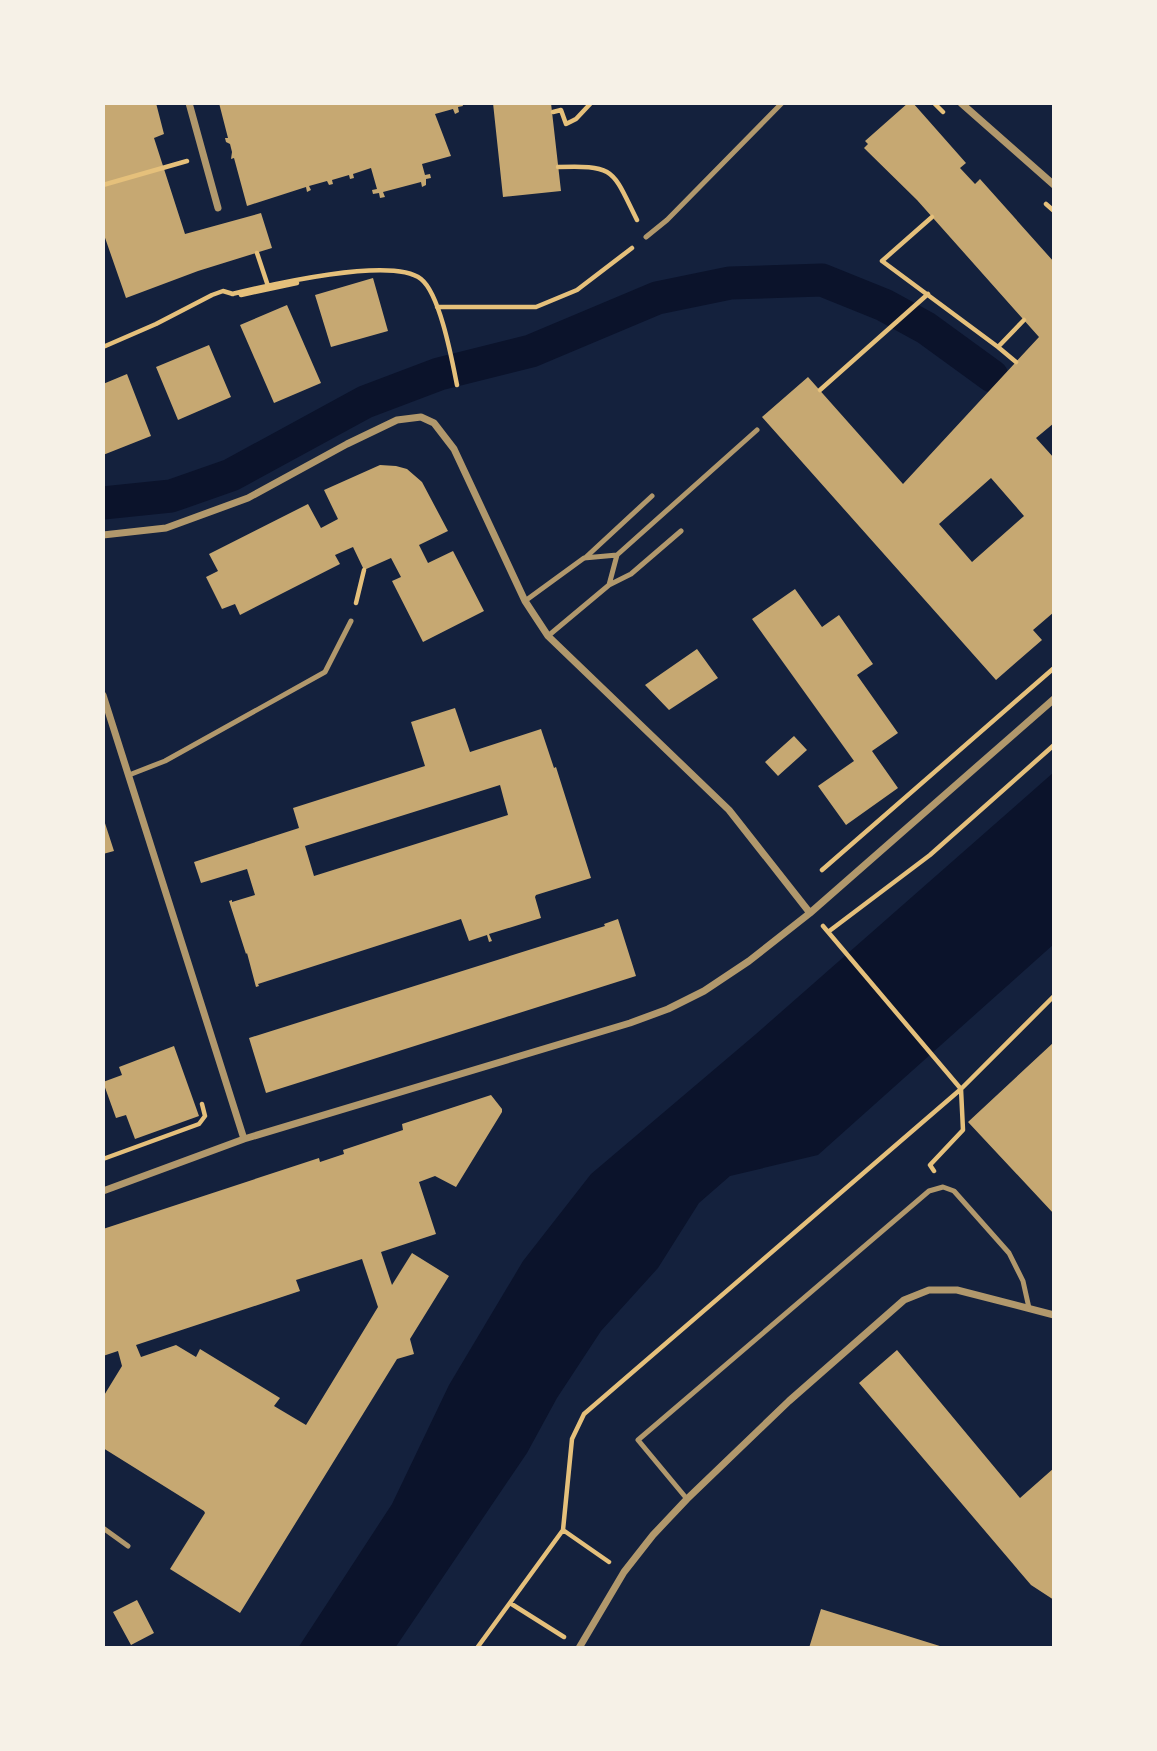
<svg xmlns="http://www.w3.org/2000/svg" width="1157" height="1751" font-family="Signika,sans-serif">
<style>
.water{fill:#0b132b}
.lines{fill:none;stroke-linecap:round;stroke-linejoin:round}
.canal{stroke:#0b132b;stroke-width:33}
.building{fill:#c6a872;fill-rule:evenodd}
.path{stroke:#e5c07b;stroke-width:4.5}
.service{stroke:#b1986c;stroke-width:5}
.minor{stroke:#b1986c;stroke-width:7}
</style>
<rect width="100%" height="100%" fill="#14213d"/>
<path class="water" d="M1054,772V944L818,1155L730,1176L699,1203L658,1268L601,1331L557,1398L527,1453L395,1648H298L392,1504L449,1385L523,1261L591,1174L756,1034Z"/>
<g class="lines">
<path class="canal" d="M103,503L171,496L231,475L365,402L439,374L531,351L657,298L730,283L822,280L884,305L926,328L992,376"/>
</g>
<path class="building" d="M103,103H156L164,134L154,138L185,234L261,213L272,248L198,271L126,298L103,232Z
M219,103H462L463,106L458,107L459,112L455,114L453,109L435,114L451,156L422,164L425,175L430,174L431,178L426,179V185L422,187L421,182L383,192L385,197L380,198L379,193L373,194L372,190L377,189L371,168L353,174L354,178L350,179L349,175L332,180L333,184L329,185L327,181L309,186L311,190L307,192L306,187L247,206L234,158L231,159L232,152L230,144L226,142L225,138H228Z
M493,103H551L561,191L503,197Z
M908,103H913L966,163L960,168L975,184L980,179L1054,262V423L1036,438L1054,458V612L1033,630L1042,640L996,680L762,417L808,377L903,484L1039,337L917,200L864,148L868,144L865,141ZM991,478L1024,516L972,562L939,524Z
M373,278L388,331L331,347L315,295Z
M287,305L321,383L274,403L240,325Z
M209,345L231,397L178,420L156,367Z
M127,374L151,436L103,455V384Z
M380,465L396,466L407,469L422,482L448,531L419,545L428,563L453,551L484,611L423,642L392,581L401,577L391,558L364,570L353,547L335,555L340,564L240,615L235,604L222,609L206,577L218,571L209,554L308,504L321,528L338,519L324,490Z
M795,589L822,627L839,615L873,664L857,675L898,733L872,751L898,788L846,825L818,786L854,761L752,619Z
M697,649L718,678L669,710L645,685Z
M455,708L470,752L541,729L554,768L556,767L591,878L536,895L535,897L541,918L489,934L492,941L489,942L487,935L469,941L461,919L258,984L259,986L256,987L247,953L246,954L229,901L232,900V902L255,895L247,869L201,883L194,862L299,828L293,808L425,766L411,722ZM500,785L508,815L314,876L305,846Z
M794,736L807,750L778,776L765,762Z
M103,817L114,851L103,854Z
M618,919L636,976L266,1093L249,1038L605,926L604,924Z
M1054,1042V1214L968,1122Z
M174,1046L199,1116L135,1139L126,1115L116,1118L103,1082L122,1075L119,1067Z
M491,1095L502,1109V1112L456,1187L435,1176L419,1182L436,1234L381,1252L392,1285L412,1253L449,1276L410,1339L414,1354L397,1359L240,1613L170,1569L205,1513L204,1511L103,1448V1397L122,1366L118,1351L103,1356V1229L319,1158L320,1162L344,1154L343,1150L403,1130L402,1124ZM362,1259L378,1307L306,1425L274,1406L280,1398L200,1349L196,1357L176,1345L141,1357L136,1345L300,1291L296,1280Z
M897,1350L1020,1498L1054,1468V1600L1031,1585L859,1383Z
M137,1600L154,1633L131,1645L113,1612Z
M821,1609L943,1647V1648H809Z"/>
<g class="lines">
<path class="path" d="M934,103L943,112
M553,112L561,110L566,124L576,119L591,103
M558,167C616,165 612,170 637,220
M103,185L187,161
M1046,204L1054,211
M932,217L882,261L998,347L1024,320
M257,253L268,286
M232,294C269,285 392,256 421,279C440,294 452,360 457,385
M241,295L297,283
M437,307H536L577,290L632,248
M103,347L156,324L212,295L223,291L233,294
M998,347L1016,362
M820,390L928,294
M356,603L364,570
M822,870L1054,668
M823,926L961,1089L963,1130L930,1165L934,1171
M828,932L930,855L1054,745
M103,1159L199,1124L205,1116L202,1104
M563,1530L609,1562
M510,1603L564,1637
M477,1648L563,1530L572,1439L584,1414L961,1089L1054,996"/>
<path class="service" d="M646,237L667,220L782,103
M585,558L652,496
M609,585L631,574L681,531
M525,601L584,558L617,555
M548,636L609,585L617,555L757,430
M129,775L165,761L325,672L351,621
M687,1499L638,1440L929,1191L943,1187L954,1191L1009,1253L1023,1281L1029,1308
M103,1528L128,1546"/>
<path class="minor" d="M189,103L218,208
M961,103L1054,185
M103,535L166,528L248,498L347,444L397,420L421,417L434,423L454,449L525,601L548,636L729,810L810,913
M103,695L244,1139
M103,1191L244,1139L630,1023L668,1009L704,991L749,961L810,913L1054,699
M579,1648L624,1572L653,1535L687,1499L789,1401L904,1300L929,1290H957L1054,1315"/>
</g>
<rect width="1157" height="1751" fill="none" stroke="#f6f1e7" stroke-width="210"/>
</svg>
